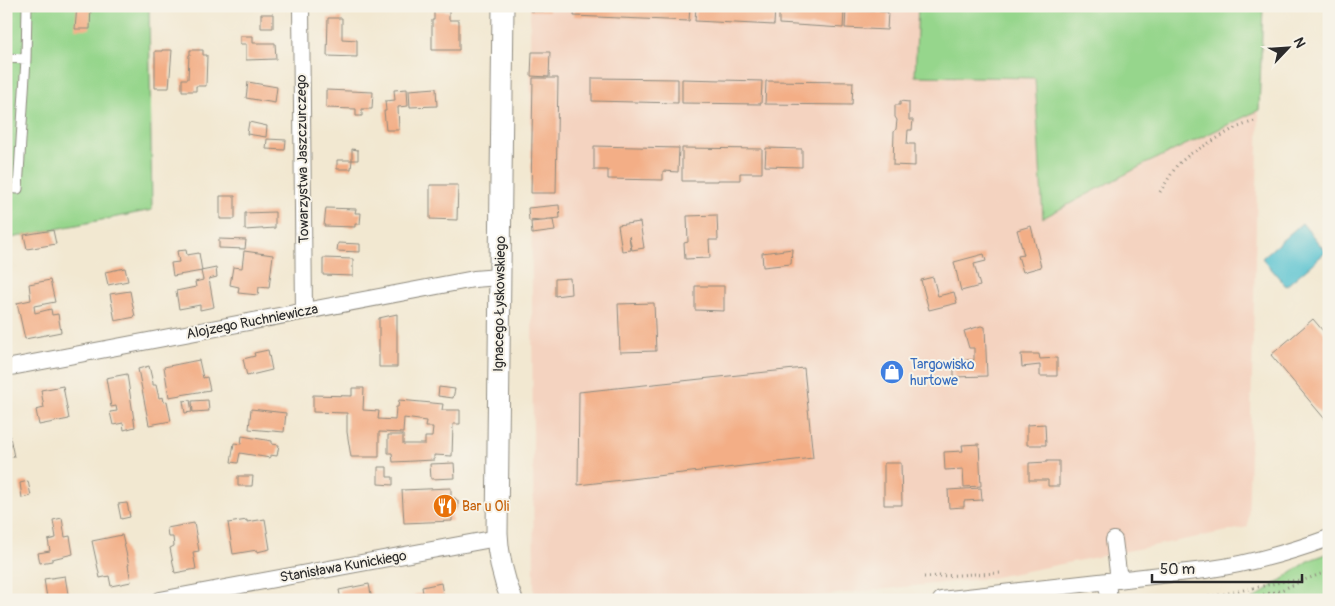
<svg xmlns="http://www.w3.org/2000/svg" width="1335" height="606" font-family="Pangolin,sans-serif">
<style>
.built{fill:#f4d3c0}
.green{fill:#96d68c;stroke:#60805c}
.water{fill:#56c2d0;stroke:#40767e}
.building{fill:#f3ae86}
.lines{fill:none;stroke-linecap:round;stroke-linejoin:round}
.service-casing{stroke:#8e8a7e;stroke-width:11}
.minor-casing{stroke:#8e8a7e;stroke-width:18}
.tertiary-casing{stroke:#8e8a7e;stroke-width:23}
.path{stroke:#8e8a7e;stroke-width:3;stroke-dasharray:1 4;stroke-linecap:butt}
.service{stroke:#fff;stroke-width:9}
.minor{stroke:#fff;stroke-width:16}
.tertiary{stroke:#fff;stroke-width:21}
.labels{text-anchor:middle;stroke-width:4;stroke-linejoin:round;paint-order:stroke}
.street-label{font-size:14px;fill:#2b2b2b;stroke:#f7f3e8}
.shop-label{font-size:14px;fill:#366cbe;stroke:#f7f3e8;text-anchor:start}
.food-label{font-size:14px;fill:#c56008;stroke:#f7f3e8;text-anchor:start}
</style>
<rect width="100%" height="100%" fill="#f7f3e8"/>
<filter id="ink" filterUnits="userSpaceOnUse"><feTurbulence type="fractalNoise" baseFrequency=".02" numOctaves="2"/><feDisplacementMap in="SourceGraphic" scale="10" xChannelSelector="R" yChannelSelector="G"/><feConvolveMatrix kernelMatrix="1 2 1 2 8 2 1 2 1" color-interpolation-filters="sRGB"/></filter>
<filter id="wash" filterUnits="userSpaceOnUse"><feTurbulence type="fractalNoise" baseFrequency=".0096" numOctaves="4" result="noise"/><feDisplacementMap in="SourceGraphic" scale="20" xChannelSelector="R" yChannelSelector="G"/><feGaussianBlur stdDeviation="1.12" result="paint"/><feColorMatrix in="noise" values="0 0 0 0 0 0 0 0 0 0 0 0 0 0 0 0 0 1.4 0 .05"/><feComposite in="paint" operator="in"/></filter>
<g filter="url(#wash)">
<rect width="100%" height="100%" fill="#f2e8d1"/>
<path class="built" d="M530,6H918L915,76L1035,78L1044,217L1141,166L1259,110L1248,527L990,578L781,600H534Z"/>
<path class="green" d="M6,6H149L152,210L6,239Z
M918,6H1263L1259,110L1141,166L1043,218L1035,78L915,76Z
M1329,553V600H1252L1310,560Z"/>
<path class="water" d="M1302,223L1326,252L1286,286L1262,258Z"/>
<g id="blocks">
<path class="building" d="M77,6H91L90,29H75Z
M371,6H383V12L371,11Z
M530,6H549V11H530Z
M575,6H690L689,21L574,16Z
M696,6L775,7L774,25L695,21Z
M779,7L844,10L843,28L779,24Z
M846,10L888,12L887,30L845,28Z
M434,11H449V20H459V50H432V20H434Z
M261,14H273V28H261Z
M328,18H342V39L357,40V57L327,56Z
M240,36H253V43H275L276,59L246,60V44H240Z
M162,50H172L169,88H155V51H162Z
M190,50H203V55H207L206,86H196V91H182V79H188L189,55H190Z
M532,52H550L549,77L531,76Z
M533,78H558L556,193H531Z
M592,78L678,79V103L592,101Z
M682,79L762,81L761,104L682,103Z
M766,81L853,82L852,105L765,104Z
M248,82L277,87L275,103L246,98Z
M436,88L437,106L410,107L409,90Z
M407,89L408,106L398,107L399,130H386L384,111H386L385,101L395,100L394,90Z
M326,90L373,92L372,109H362V116H356V109L326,108Z
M900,101L909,102V120H913L912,130H908L907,144H915V166L893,165L894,132L896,129L897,120L895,117V105H900Z
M249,122L267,126L266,137L247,134Z
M267,139L286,140L285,150L266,149Z
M594,146L679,148L678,172L663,171V180L608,179V170H594Z
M682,148L762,149V173H740V180H718V181H682Z
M766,148L802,149V167L765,166Z
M352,149L358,150V160H352L351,169H337V160H352Z
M430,185H458L457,220L430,219Z
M220,196H235V219H220Z
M559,205L560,218L529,221L528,208Z
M326,208L356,209L355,213H361L360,224H355V227L324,226Z
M275,212V228L245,230V213Z
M717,215L718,240H709L710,258L685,259L684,243L688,242L687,216Z
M553,220L555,231L532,234L531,222Z
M640,222L644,248L632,250L629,236L631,250L622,251L618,225Z
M1031,226L1041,267L1023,272L1018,256L1024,255L1017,230Z
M53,230L56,244L27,249L24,235Z
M219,239L246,240L245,249L219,248Z
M338,243L360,244V252L337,251Z
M792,249L791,264L763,267L762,253Z
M186,250L187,255L199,253L202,271L173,276L171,263L179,262L177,251Z
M244,251L273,255L269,288L259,287L258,295L238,293L239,287L230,285L233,267L242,268Z
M984,254L986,261L974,264L980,286L961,291L954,262Z
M323,258L353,259V276L323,275Z
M125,268L128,281L108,285L105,272Z
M216,268L217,277L209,279L214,307L200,310V305L179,309L176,291L196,287L195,282L203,280L201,271Z
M933,277L938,296L954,292L957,303L929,310L921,280Z
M570,278L571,294L555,296V279Z
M50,280L55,302L34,306L35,313L51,309L52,315L58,314L61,332L25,339L17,303L31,300L29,284Z
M695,286H724V311L695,310Z
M130,291L135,317L115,321L110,294Z
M654,303L656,351L620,352L618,304Z
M397,314V367H379V318Z
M1313,319L1329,338V424L1271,355Z
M981,326L985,327L987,376L954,377V360H974V348H969L964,331Z
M268,350L272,370L247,376L243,359L255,356L254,353Z
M1021,354H1039L1040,359L1057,358V376H1040V365L1022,367Z
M199,360L203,378L207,377L210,390L169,397L164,367Z
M149,366L153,383V385H156L159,398L163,397L164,402L167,401L171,421L149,425L138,369Z
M804,368L813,458L578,485L579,392Z
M127,374L135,427L124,430L123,423L113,425L110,412L117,411L116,406L111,407L106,378Z
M63,386L69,419L39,425L36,410L44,408L41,390Z
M439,387L455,389L453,398L438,396Z
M352,388H364L363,410L379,411L378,419L395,420L396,407H398L399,400L443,404L442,410H460V424H453L452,456L434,455V460L393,462L392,453H388V435H403V444H425V437H432L433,427H425L426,421L404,418L403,433L379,432V457H351L347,432V413L313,412V395L352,396Z
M190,400L192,412L185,413L183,401Z
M208,400L209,411L193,412L192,401Z
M251,409L286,413L284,432L249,429Z
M1045,424L1046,445H1027V425Z
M6,432H9L14,457L6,458Z
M242,436L272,441V444L279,445L277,456L270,455V458L240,453L238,463L231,462L234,443L241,444Z
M979,444L981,486L964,487L963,469L945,470L944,452L963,451L962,445Z
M1047,461H1059V486H1048V480H1029V463L1047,462Z
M454,463L455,478L431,479L430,464Z
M884,463H901L902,505H884Z
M378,467H387V477H393V485L378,484Z
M238,476H253L252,486H238Z
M28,481L31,496L22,498L20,483Z
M451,488V498H455L458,501V508L455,511H452V521L404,523L402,490Z
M981,488L982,500L964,501V507L949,508L948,490Z
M127,503L130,517L121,519L118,504Z
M62,518L65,537L70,536L73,554L52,559V561L40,563L38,553L50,551L48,540L56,538L53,520Z
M265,519L270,549L257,552V550L233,554L228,523L247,520V522Z
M194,523L199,551L193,552L196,569L175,573L170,548L174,546L173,537H168L167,528Z
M122,535L129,565H128L131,582L111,586L109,576L100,578L92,541Z
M65,576L68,594L47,598L44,579Z
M441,583L444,600H415L414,595L423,593L422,587Z
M369,584L372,600H341L339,590Z
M304,596L305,600H291V599Z"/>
</g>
</g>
<g filter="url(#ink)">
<use href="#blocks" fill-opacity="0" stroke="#8e8a7e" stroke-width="1"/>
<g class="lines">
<g class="service-casing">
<path id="service" d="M6,58L26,59
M6,188L18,189L26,59L27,6"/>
</g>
<g class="minor-casing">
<path id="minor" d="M301,6L304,311
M6,368L474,279L499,277
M1114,540L1119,580
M1107,581L1109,600
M160,600L497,538
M941,600L1205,570C1248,564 1288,553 1329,538"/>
</g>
<g class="tertiary-casing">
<path id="tertiary" d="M503,6L497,533C498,556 503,578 512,600"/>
</g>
<path class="path" d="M1160,192L1177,165L1190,154L1233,129L1257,120
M924,577L975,574L1003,573
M1189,600L1220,595L1286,581L1304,580
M1239,600L1279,591L1304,580L1329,571"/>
<use href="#service" class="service"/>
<use href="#minor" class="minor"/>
<use href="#tertiary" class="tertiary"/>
</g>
</g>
<defs>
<g id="shop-disc" transform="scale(1.25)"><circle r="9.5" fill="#3f7fe0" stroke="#f7f3e8"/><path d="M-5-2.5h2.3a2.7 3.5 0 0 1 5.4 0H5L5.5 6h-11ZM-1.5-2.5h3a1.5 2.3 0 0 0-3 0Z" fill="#fff"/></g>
<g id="restaurant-disc" transform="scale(1.25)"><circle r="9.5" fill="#e8710a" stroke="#f7f3e8"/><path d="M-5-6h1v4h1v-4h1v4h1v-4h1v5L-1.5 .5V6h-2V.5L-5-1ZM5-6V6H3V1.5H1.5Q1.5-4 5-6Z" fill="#fff"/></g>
</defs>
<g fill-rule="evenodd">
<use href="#shop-disc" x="892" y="372"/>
<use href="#restaurant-disc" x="445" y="506"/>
</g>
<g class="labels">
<g class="street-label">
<text transform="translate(302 159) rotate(-91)" y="5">Towarzystwa Jaszczurczego</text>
<text transform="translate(499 304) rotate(-89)" y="5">Ignacego Łyskowskiego</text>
<text transform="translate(252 321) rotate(-11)" y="5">Alojzego Ruchniewicza</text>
<text transform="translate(343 566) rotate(-10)" y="5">Stanisława Kunickiego</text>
</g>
<g class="shop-label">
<text x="910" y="369">Targowisko<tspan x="910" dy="16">hurtowe</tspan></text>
</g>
<g class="food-label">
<text x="462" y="511">Bar u Oli</text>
</g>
</g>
<rect width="1335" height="606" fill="none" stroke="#f7f3e8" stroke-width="25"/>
<g transform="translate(1288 48) rotate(65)" stroke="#f7f3e8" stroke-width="4" paint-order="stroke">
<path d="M0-4L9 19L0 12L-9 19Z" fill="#2b2b2b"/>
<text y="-8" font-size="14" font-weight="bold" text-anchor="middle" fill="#2b2b2b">N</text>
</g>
<path d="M1152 574v8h150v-8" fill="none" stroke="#2b2b2b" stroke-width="2.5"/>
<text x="1160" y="574" font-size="15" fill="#2b2b2b" stroke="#f7f3e8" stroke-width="4" paint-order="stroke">50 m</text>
</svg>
